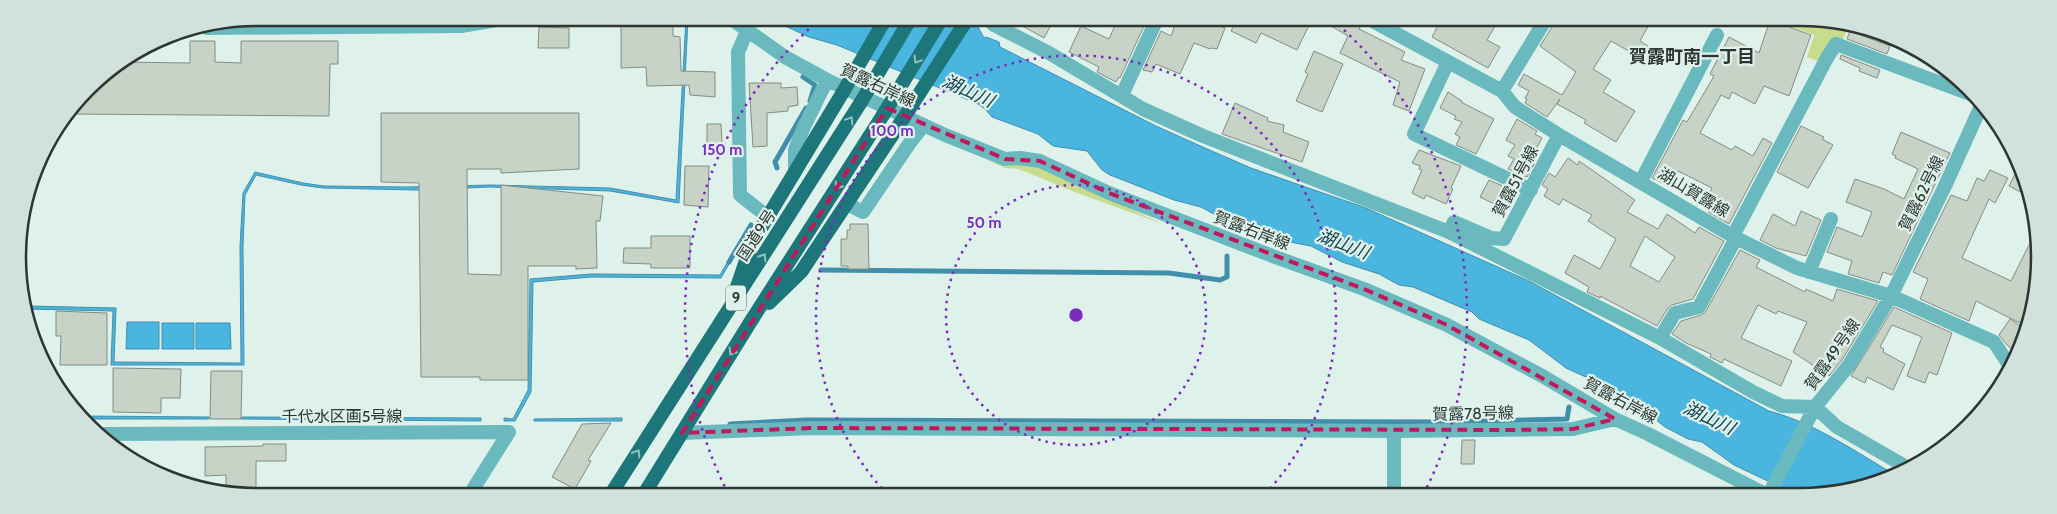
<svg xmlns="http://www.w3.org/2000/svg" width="2057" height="514" font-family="Cabin,'Noto Sans JP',sans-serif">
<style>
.green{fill:#c9dc8d}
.water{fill:#4ab6e0;stroke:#428fac}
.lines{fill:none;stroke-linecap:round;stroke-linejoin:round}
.stream{stroke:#428fac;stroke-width:5}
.building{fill:#c7d3c7;stroke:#828d82;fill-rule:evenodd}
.minor{stroke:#69b9be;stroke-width:14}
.tertiary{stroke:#69b9be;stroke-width:14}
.trunk{stroke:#1c767a;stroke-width:14}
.trunk-bridge{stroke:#1c767a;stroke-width:14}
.oneway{stroke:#91c0be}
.marked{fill:none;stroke:#c2185b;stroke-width:4;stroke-dasharray:10 6;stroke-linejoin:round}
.ring{fill:none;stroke:#7b2cbf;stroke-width:2.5;stroke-dasharray:2.5 5}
.labels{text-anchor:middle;stroke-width:4.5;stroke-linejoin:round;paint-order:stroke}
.shield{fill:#dff1eb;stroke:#636d6a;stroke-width:1}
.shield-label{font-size:15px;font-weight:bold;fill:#2e3532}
.street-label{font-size:16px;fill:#2e3532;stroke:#dff1eb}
.neighbourhood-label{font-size:18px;font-weight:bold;fill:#2e3532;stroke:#dff1eb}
.water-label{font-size:18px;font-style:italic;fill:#0f3e4f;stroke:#dff1eb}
.rim{fill:none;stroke:#2e3532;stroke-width:2.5}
.centre{fill:#7b2cbf;stroke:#dff1eb;stroke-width:2.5}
.ring-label{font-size:15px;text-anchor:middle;font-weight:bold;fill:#7b2cbf;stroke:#dff1eb;stroke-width:4.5;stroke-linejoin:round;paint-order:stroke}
</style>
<rect width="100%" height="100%" fill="#dff1eb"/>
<path class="green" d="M1774,20H1832L1920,50L1931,60L1848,28L1842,41L1820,62L1807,57L1814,35Z
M987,160L1008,166L1023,164L1040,167L1163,224L1077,193L1019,169L1005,168Z"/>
<path class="water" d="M686,18H688L679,203L610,191L490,187L416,190L323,188L301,185L256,175L245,195L243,246L244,365H111L113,311L27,309V306L116,308L114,362L241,363L240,246L243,193L255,172L303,183L324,186L406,187L491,185L610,188L676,200Z
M768,18H942L976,23L984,38L986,37L999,42L1000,47L1156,126L1205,148L1251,168L1366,208L1529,281L1769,411C1814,423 1855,451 1895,475L1831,494H1795L1734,465L1702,442L1688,439L1665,427L1632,401L1609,392L1588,378L1566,368L1529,340L1479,319L1472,312L1413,287L1399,285L1379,274L1342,262L1311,246L1290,242L1268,230L1250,229L1234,223L1221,218L1201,207L1174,200L1110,175L1102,170L1087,151L1053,146L1038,134L992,117L985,109L978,104L837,45L809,37Z
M731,256L733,257L721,278L591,277L533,282L531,392L515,421H504V418L513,419L528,390L530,279L591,274L720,275Z
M127,322H159V349H126Z
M162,323H194V349H162Z
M196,323H230L231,349H196Z
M82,416L209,417V419H85Z
M242,417L481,418V421L241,419Z
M622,418V421H534V419Z"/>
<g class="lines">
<path class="stream" d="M803,77L815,85L810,101
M777,168L775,162L806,108
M729,262L751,225
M821,270L1169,273L1220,280L1227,277V256
M730,424L806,420L1448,422L1567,419L1569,407"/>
</g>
<path class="building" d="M621,18H673V36L680,37L681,71L715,72V97L690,95L689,85L647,86L646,67L621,68Z
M1008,18L1039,19L1051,25L1044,38Z
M1118,19H1135L1145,24L1120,78L1119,77L1116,82L1097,72L1099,67L1069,52L1081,26L1109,39Z
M1177,19H1199L1225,28L1217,49L1211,48L1210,49L1194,43L1180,74L1156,64L1152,72L1143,70L1161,31L1171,36Z
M1230,19H1312L1297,50L1261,33L1256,43L1231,31L1236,21Z
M1319,19H1360L1362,24L1359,29L1405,52L1401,60L1425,69L1409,111L1393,105L1400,82L1340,53L1348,36Z
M1441,19H1499L1487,40L1500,47L1488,68L1432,37Z
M1557,19H1652L1640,41L1648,46L1641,58L1611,41L1593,69L1611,80L1603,92L1635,111L1616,142L1584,123L1586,120L1557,104L1560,99L1547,117L1525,103L1527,99L1525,98L1529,91L1518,85L1524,74L1562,95L1576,72L1540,46Z
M1770,20L1811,35L1789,96L1764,86L1755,104L1732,92L1729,99L1721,95L1700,133L1732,150L1735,146L1753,156L1763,138L1772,143L1729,224L1708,212L1710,209L1703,206L1712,188L1678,171L1671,187L1652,178L1683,120L1687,122L1714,76L1710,74L1729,37L1759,53Z
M539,27L569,28V48H538Z
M1850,31L1890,46L1887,54L1847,39Z
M190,41H215V62L241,63V41H338V64H330L329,116L70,114L99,77L123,62L190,63Z
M1314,51L1343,64L1322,112L1296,101L1308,74L1305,72Z
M1841,55L1880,70L1877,78L1859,71L1860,68L1840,59Z
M749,83H781V88L797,87L798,105L788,107V111L767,113V146L753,147Z
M1448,92L1462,101L1461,102L1494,119L1476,154L1456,145L1460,137L1455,134L1462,122L1454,119L1456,116L1440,108Z
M1235,103L1268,118L1267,121L1284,125L1283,132L1309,142L1302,162L1222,134Z
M381,113H579V169L501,173V169H467L468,274L501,275V185L603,196L600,221H596L597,268L576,269V266H528V380H480V377H421L419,183L381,182Z
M1517,119L1537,131L1535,134L1542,138L1529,162L1534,164L1527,177L1508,169L1514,159L1508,156L1515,145L1506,140Z
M707,124H721L722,144H707Z
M1801,126L1824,137L1822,139L1833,145L1808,188L1777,172Z
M1901,132L1950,153L1892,275L1883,272L1879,283L1848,274L1852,261L1827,252L1837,227L1862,237L1872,212L1846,202L1855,179L1884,189L1904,199L1918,169L1895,158L1896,156L1892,154Z
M1419,150L1461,166L1451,188L1453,189L1446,204L1426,195L1424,199L1412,193L1422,170L1419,169L1420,166L1412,163Z
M1568,158L1578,165L1579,161L1635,200L1627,212L1658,229L1667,214L1695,233L1699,227L1724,241L1693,299L1672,305L1668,308L1657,326L1600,296V298L1587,292L1589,287L1565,273L1574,255L1600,269L1616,239L1588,221L1592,215L1563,199L1559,205L1544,196L1548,189L1542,185L1549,173L1555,177ZM1645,236L1675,257L1659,282L1630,266Z
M685,166H709L708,207L684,205Z
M2018,168L2031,195L2032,198L2009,186Z
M1990,170L2008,178L1995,203L1989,199L1962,258L2011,281L2034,235L2037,289L2020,323L1976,301L1969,321L1920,299L1928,279L1913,272L1951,195L1967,201L1977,178L1984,181Z
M1489,180L1512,190L1502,208L1480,197Z
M1801,211L1821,220L1806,256L1776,248L1760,240L1773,214L1795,226Z
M850,224H868L869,269H848V266H841V239H847V230H850Z
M651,236H690V268H651V264L623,263L624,248H651Z
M1740,250L1760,260L1756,267L1805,292L1806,289L1833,301L1837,289L1878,301L1842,360L1829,376L1793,352L1807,322L1778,311L1776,314L1758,305L1741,338L1792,361L1781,386L1724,359L1722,363L1710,357L1711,354L1686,343L1672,334L1681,321L1701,315L1706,311Z
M1894,307L1952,333L1937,375L1929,372L1925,383L1907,376L1922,337L1892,325L1880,347L1884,349L1883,352L1905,364L1893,390L1867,377L1865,383L1851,376Z
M56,311L107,313V365H60L61,336H56Z
M2010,319L2025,329L2017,354L2007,345L1999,335Z
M113,368L181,369L180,398H161V413L113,412Z
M211,371H242L241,419H210Z
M611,423L588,460L591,461L575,489L552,477L582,424Z
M1462,440H1475L1474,464H1461Z
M263,444H286V461H256V494H226V475L205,476V447L263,446Z"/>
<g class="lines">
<path class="minor" d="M730,18L785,57L827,80L945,135L1005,159L1020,158L1040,161L1109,193L1275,257L1364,289L1447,325L1544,377L1615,419L1648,434L1765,494
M987,18L994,25L1049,53L1143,109L1203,136L1449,232L1660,338L1753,392L1782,406L1815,407L1837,427L1910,469
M1369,19L1502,91L1515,107L1559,135L1736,238L1797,268L1891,296L1994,342L2011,368
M747,31L738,52L740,195L768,217
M1448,62L1414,134L1531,190
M1502,91L1546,19
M1122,95L1157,19
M795,172V150L803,129L827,80
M1641,181L1717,35
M847,204L863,212L909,144L924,125
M1449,232L1454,222L1491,238L1504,239L1559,135
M1733,236L1828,56L1836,44L1970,94
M1809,272L1831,219
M1660,338L1675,313L1699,307L1736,238
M682,433L812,428L1394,431
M102,434L509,432L470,494
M1394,494V431L1573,429L1615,419
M1769,494L1815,407L1849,365L1891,296L1945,186L1982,104"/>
<path class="tertiary" d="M207,28L461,26L509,18"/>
<path class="trunk" d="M737,287L752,243L843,92
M769,303L801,272L901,122
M611,494L861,102
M644,494L751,321L883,115"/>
<path class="trunk-bridge" d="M843,92L886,18
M861,102L911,18
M883,115L942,18
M901,122L968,18"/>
</g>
<defs><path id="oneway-chevron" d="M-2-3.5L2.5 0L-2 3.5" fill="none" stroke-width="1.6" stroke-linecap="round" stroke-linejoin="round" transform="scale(1.25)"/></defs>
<g class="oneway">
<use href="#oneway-chevron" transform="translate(917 60) rotate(122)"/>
<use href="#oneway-chevron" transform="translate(850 120) rotate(-57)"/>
<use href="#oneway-chevron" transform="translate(838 186) rotate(123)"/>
<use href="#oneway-chevron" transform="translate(763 257) rotate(-57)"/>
<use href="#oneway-chevron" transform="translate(732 352) rotate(121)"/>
<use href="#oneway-chevron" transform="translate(637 453) rotate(-58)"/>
</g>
<path class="marked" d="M887,108L1005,159L1040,161L1109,193L1364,289L1447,325L1615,419L1573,429L1511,430L812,428L682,433Z"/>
<g class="ring">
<circle cx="1076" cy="315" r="130"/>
<path d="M887 494A260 260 0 1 1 1265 494"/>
<path d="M728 493A391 391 0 0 1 819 20M1333 20A391 391 0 0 1 1424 493"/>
</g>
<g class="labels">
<rect class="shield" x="726" y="285.5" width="20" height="25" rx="4"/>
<g class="shield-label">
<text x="736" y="303">9</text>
</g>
<g class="street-label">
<text transform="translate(878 85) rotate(25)" y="6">賀露右岸線</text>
<text transform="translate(1515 181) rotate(-62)" y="6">賀露51号線</text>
<text transform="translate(1694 192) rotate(31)" y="6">湖山賀露線</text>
<text transform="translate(1921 193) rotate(-64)" y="6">賀露62号線</text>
<text transform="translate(1252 230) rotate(21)" y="6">賀露右岸線</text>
<text transform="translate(756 235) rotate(-57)" y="6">国道9号</text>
<text transform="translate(1832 354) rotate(-55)" y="6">賀露49号線</text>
<text transform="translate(1621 400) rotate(28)" y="6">賀露右岸線</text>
<text transform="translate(1473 413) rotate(-1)" y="6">賀露78号線</text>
<text x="342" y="422">千代水区画5号線</text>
</g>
<g class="neighbourhood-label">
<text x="1692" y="63">賀露町南一丁目</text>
</g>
<g class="water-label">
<text transform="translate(968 91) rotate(24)" y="6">湖山川</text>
<text transform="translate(1343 244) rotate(21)" y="6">湖山川</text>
<text transform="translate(1709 418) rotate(25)" y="6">湖山川</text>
</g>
</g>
<path d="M0 0H2057V514H0ZM257 26H1800A231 231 0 0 1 2031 257V257A231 231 0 0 1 1800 488H257A231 231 0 0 1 26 257V257A231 231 0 0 1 257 26Z" fill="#d1e2dc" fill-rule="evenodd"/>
<path class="rim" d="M257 26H1800A231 231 0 0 1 2031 257V257A231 231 0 0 1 1800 488H257A231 231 0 0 1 26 257V257A231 231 0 0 1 257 26Z"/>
<circle cx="1076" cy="315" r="8" class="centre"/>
<g class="ring-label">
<text x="892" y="136">100 m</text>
<text x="722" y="155">150 m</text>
<text x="984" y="228">50 m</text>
</g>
</svg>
